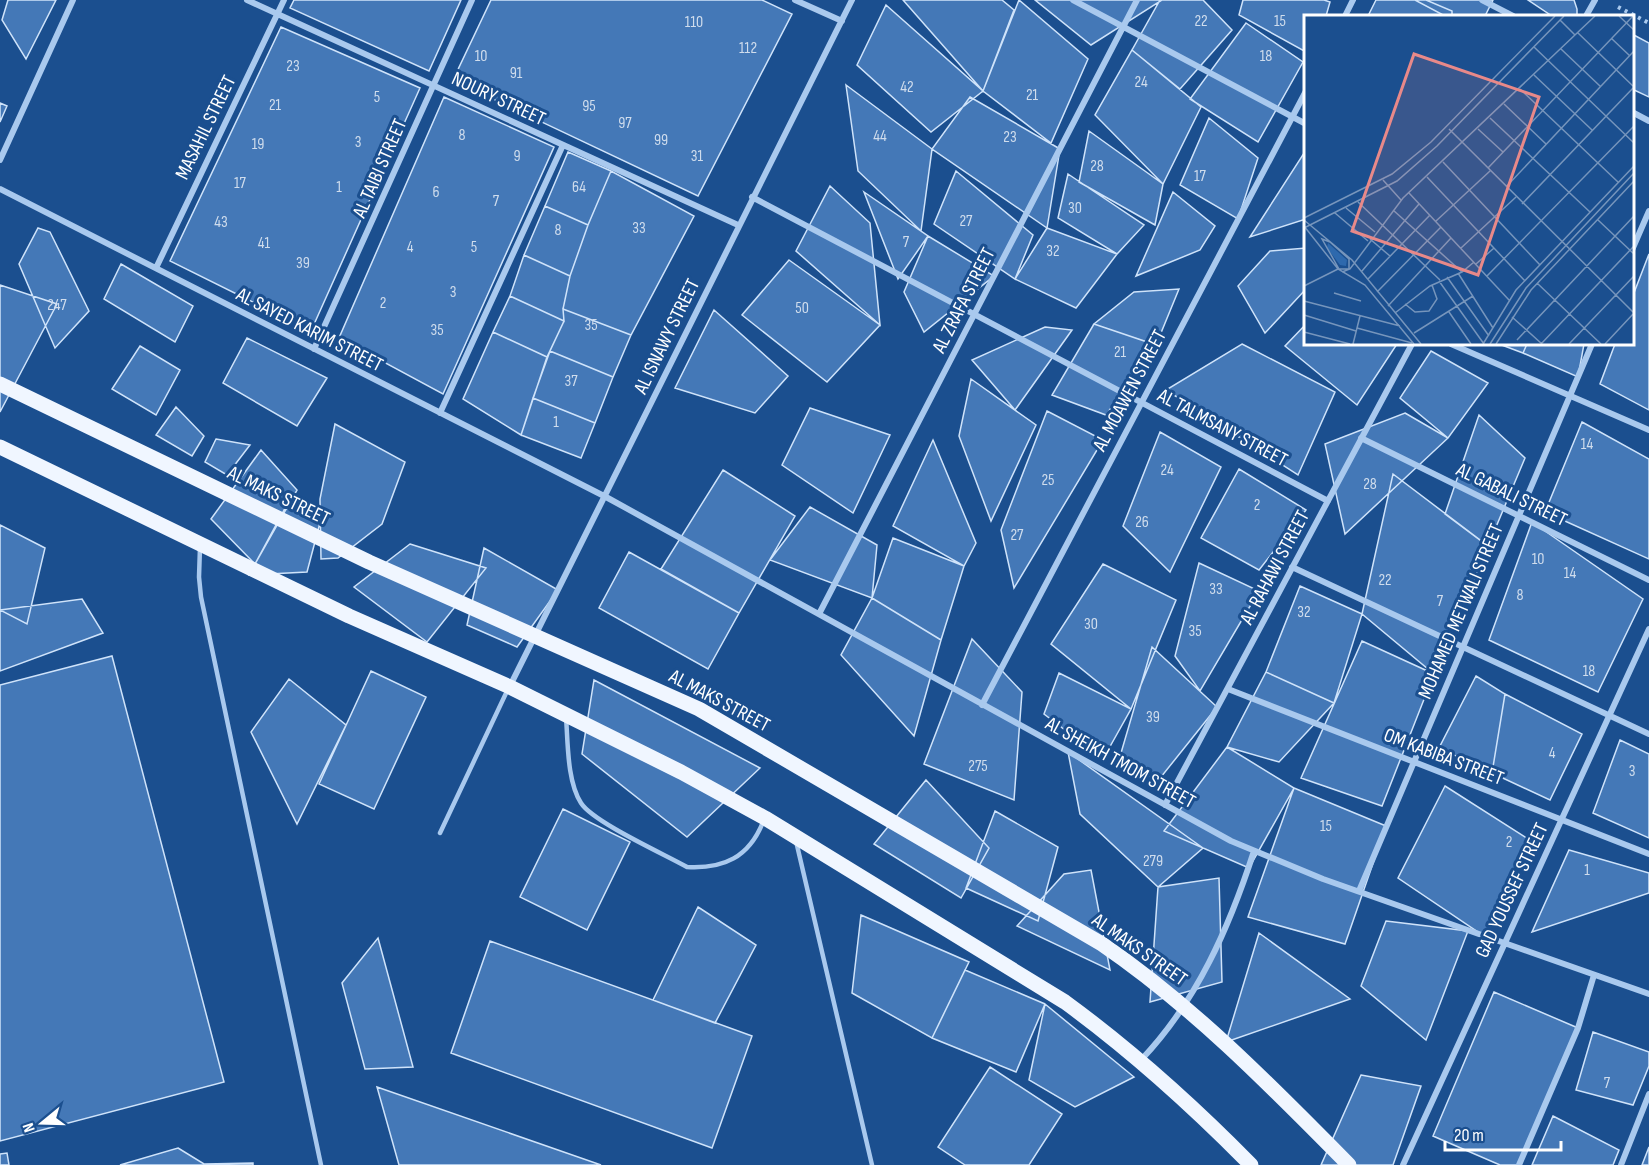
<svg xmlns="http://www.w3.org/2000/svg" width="1649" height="1165" font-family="'Sofia Sans Condensed',sans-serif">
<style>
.building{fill:#4478b7;stroke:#cfe3fa;stroke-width:1.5}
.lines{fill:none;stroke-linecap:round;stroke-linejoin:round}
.path{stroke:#a9c9ee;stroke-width:4;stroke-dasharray:3 4.5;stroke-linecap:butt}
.service{stroke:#a9c9ee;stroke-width:4.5}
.minor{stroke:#a9c9ee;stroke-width:6}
.primary{stroke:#f0f6ff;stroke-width:15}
.labels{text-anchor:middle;stroke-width:6;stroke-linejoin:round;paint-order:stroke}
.number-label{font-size:16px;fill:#d0dded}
.street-label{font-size:20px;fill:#fff;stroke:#1b4f8f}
.inset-road{fill:none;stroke:#7695bc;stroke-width:1.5}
.view{fill:#e88989;fill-opacity:0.15;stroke:#e88989;stroke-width:3}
.inset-edge{fill:none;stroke:#fff;stroke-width:3}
</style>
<rect width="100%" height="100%" fill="#1b4f8f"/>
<path class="building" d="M8,0H56L26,59L2,20Z
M294,0H461L429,71L290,8Z
M491,0H762L792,14L698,196L453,80Z
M903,0H1002L1014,10L983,91Z
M1019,0L1088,59L1051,143L983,91Z
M1035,0H1162L1091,45Z
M1160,0H1203L1232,30L1180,89L1132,50Z
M1243,0H1324L1330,2L1326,16H1306V52L1239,15Z
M1376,0H1426L1452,11V16H1368Z
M1415,0H1493L1485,16H1445Z
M1528,0H1574L1577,9V16H1552Z
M886,5L983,91L931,132L857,65Z
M1246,23L1303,62L1258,142L1190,99Z
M281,27L420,88L311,331L170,261Z
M1632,34L1649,43V97L1632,89Z
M1132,50L1201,107L1163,184L1095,115Z
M846,85L932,149L921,231L858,171Z
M444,97L554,147L443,394L339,338Z
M970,97L1060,149L1047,228L932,149Z
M0,103L7,106L0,122Z
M1209,118L1258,158L1238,219L1180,185Z
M1089,131L1163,184L1155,225L1079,182Z
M1306,150V219L1250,237Z
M568,152L611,171L588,225L545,206Z
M611,171L694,216L631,335L563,309L570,276L588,225Z
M956,171L1033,235L1015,279L934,224Z
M1068,174L1144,225L1117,254L1058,218Z
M830,186L870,223L880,325L796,251Z
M864,192L928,236L898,279Z
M1173,192L1215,226L1200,250L1136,276Z
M545,206L588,225L570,276L524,255Z
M38,228L50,232L89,311L55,348L19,264Z
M1047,228L1117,254L1076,308L1015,279Z
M928,236L994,276L924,332L904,292Z
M1306,248V289L1265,333L1238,286L1270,251Z
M1649,254V410L1600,384L1615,344H1632V298Z
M524,255L570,276L563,309L564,321L510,296Z
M789,260L880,325L827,382L742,315Z
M121,264L193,306L175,342L104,299Z
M0,285L57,304L0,412Z
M1179,289L1156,345L1094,324L1134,292Z
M510,296L564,321L547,357L493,332Z
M563,309L631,335L613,377L550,351L564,321Z
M714,310L788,376L755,413L675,388Z
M1094,324L1156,345L1106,415L1052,395Z
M1306,324V344H1397L1357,405L1285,346Z
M1045,327L1072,330L1015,410L972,360Z
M493,332L547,357L521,435L463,399Z
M247,338L327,378L297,426L223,383Z
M1242,344L1335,392L1298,475L1166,390Z
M1499,344H1527L1523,353Z
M1527,344H1584L1578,377L1523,353Z
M140,346L180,370L156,415L112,389Z
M550,351L613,377L595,423L533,398Z
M1431,351L1488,383L1448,438L1400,398Z
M971,379L1036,425L991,521L959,436Z
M533,398L595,423L581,458L521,435Z
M176,407L204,436L192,456L156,435Z
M810,408L890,435L853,513L782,465Z
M1047,411L1103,440L1014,588L1001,530Z
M1405,413L1448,438L1345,534L1325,444Z
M1479,415L1525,458L1488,546L1445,514Z
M1582,422L1649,459V559L1545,512Z
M335,424L405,462L382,524L338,558L321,559L320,499Z
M1160,432L1221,467L1170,572L1123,526Z
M216,439L250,445L227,475L205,462Z
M933,440L976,543L964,566L893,526Z
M261,450L297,490L255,564L211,519Z
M1239,469L1306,510L1259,570L1201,538Z
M723,470L795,516L739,613L661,569Z
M1393,474L1488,546L1434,674L1362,614Z
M290,499L321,519L307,572L249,575Z
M810,507L877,545L872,598L770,560Z
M1532,522L1643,599L1598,692L1489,640Z
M0,525L45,548L27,624L0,610Z
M893,538L964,566L941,640L872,598Z
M410,544L486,568L427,642L354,587Z
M484,548L558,590L517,647L467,625Z
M629,552L739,613L708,669L599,608Z
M1199,563L1259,591L1200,691L1175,656Z
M1103,564L1176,600L1131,709L1051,644Z
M1300,586L1362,614L1334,703L1266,672Z
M872,598L941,640L914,736L841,655Z
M82,599L103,633L0,671V610Z
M972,639L1022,692L1014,800L924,764Z
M1362,641L1434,674L1382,806L1301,778Z
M1152,647L1217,707L1157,782L1121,753Z
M112,656L224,1082L0,1141V685Z
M371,671L426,697L374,809L319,784Z
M1266,672L1334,703L1279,762L1227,747Z
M1059,673L1131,709L1103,759L1044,714Z
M1476,676L1505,694L1492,773L1439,748Z
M289,679L346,725L297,824L251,732Z
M594,680L760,768L687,837L582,754Z
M1505,694L1582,734L1550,800L1492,773Z
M1620,740L1649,754V838L1593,813Z
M1227,747L1294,788L1249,868L1164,831Z
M1068,752L1203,848L1158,887L1080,814Z
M926,780L989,848L961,898L874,844Z
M1445,786L1528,839L1487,938L1398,878Z
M1294,788L1386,826L1345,944L1248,917Z
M563,809L630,842L587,930L520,897Z
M995,811L1058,847L1038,921L966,888Z
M1569,850L1649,873V893L1532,932Z
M1091,870L1110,970L1017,926L1064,874Z
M1219,878L1222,982L1150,1002L1158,887Z
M698,907L756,945L715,1023L653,1000Z
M861,915L969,962L932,1038L852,993Z
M1386,921L1468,931L1426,1040L1361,986Z
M1259,933L1350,999L1226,1042Z
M378,938L413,1067L365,1069L342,983Z
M490,941L752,1036L712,1148L451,1053Z
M965,970L1045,1004L1016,1072L932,1038Z
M1494,992L1578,1028L1519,1165H1500L1433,1136Z
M1045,1004L1134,1077L1075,1107L1029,1080Z
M1593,1032L1649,1052V1066L1633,1105L1576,1090Z
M990,1067L1062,1114L1029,1165H965L938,1147Z
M1361,1075L1421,1086L1393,1165H1321Z
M377,1087L601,1165H399Z
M1553,1116L1619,1150L1613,1165H1532Z
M1649,1147V1165H1642Z
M178,1148L204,1164L253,1163V1165H120Z
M7,1153L9,1165H0V1154Z"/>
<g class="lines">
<path class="path" d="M1618,7L1649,23"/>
<path class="service" d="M200,547L199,577L201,597L321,1165
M566,717C568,743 567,781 581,803C593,822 664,854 687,867C724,869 749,857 763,822
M440,833L508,689
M796,841L872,1165"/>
<path class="minor" d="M247,0L738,225
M795,0L842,21
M1073,0L1306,124
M1482,0L1513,16
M1345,16L1353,0
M1586,16L1595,0
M1632,112L1649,121
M0,160L73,0
M0,189L606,497L1231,841L1323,879L1649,994
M752,197L1328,501
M1632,250L1649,211
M156,268L284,0
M1451,344L1649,430
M314,349L472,0
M440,413L563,145
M1361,438L1649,580
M1292,567L1649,734
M819,614L1137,0
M510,686C626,458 737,228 852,0
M1228,689L1649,854
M982,705L1306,91
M1165,805L1412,344
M1359,891L1592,344
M1141,1060C1197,1001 1229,928 1254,851
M1403,1165L1649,629
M1519,1165L1578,1028L1594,975
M1621,1165L1649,1094"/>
<path class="primary" d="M0,384L369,562L699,709L1102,944C1194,1007 1271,1086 1349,1165
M0,447L349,616L510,687L681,772L765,818L1065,1002C1132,1051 1193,1106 1251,1165"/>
</g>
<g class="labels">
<g class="number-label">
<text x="1201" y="26">22</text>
<text x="1280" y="26">15</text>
<text x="694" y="27">110</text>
<text x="748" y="53">112</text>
<text x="481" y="61">10</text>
<text x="1266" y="61">18</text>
<text x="293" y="71">23</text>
<text x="516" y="78">91</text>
<text x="1141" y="87">24</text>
<text x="907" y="92">42</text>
<text x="1032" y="100">21</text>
<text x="377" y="102">5</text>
<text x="275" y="110">21</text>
<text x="589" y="111">95</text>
<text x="625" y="128">97</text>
<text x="462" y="140">8</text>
<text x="880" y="141">44</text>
<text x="1010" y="142">23</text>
<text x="661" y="145">99</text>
<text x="358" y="147">3</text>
<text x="258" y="149">19</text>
<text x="517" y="161">9</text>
<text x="697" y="161">31</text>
<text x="1097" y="171">28</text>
<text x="1200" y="181">17</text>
<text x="240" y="188">17</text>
<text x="339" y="192">1</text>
<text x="579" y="192">64</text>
<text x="436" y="197">6</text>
<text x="496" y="206">7</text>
<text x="1075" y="213">30</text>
<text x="966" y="226">27</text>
<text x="221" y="227">43</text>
<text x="639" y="233">33</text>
<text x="558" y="235">8</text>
<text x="906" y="247">7</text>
<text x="264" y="248">41</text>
<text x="410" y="252">4</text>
<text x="474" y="252">5</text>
<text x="1053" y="256">32</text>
<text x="303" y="268">39</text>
<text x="453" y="297">3</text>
<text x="383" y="308">2</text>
<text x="57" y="310">247</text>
<text x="802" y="313">50</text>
<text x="591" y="330">35</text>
<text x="437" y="335">35</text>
<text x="1120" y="357">21</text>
<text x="571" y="386">37</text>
<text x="556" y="427">1</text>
<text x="1587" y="449">14</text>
<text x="1167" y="475">24</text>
<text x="1048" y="485">25</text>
<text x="1370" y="489">28</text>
<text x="1257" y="510">2</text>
<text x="1142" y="527">26</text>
<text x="1017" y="540">27</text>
<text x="1538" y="564">10</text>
<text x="1570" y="578">14</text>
<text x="1385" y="585">22</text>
<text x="1216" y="594">33</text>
<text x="1520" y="600">8</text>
<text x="1440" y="606">7</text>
<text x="1304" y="617">32</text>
<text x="1091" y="629">30</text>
<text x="1195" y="636">35</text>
<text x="1589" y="676">18</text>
<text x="1153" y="722">39</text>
<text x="1552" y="758">4</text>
<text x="978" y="771">275</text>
<text x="1632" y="776">3</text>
<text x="1326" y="831">15</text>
<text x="1509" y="847">2</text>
<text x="1153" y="866">279</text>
<text x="1587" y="875">1</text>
<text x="1607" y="1088">7</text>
</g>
<g class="street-label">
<text transform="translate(499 98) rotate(25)" y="7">NOURY STREET</text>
<text transform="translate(205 127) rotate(-64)" y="7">MASAHIL STREET</text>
<text transform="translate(379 168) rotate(-66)" y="7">AL TAIBI STREET</text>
<text transform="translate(963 300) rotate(-63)" y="7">AL ZRAFA STREET</text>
<text transform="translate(310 329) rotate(27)" y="7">AL SAYED KARIM STREET</text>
<text transform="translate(666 336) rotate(-64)" y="7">AL ISNAWY STREET</text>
<text transform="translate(1129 390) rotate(-62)" y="7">AL MOAWEN STREET</text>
<text transform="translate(1223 427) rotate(28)" y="7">AL TALMSANY STREET</text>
<text transform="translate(1512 494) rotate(26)" y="7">AL GABALI STREET</text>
<text transform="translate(279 495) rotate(26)" y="7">AL MAKS STREET</text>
<text transform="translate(1274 567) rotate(-62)" y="7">AL RAHAWI STREET</text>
<text transform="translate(1460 611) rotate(-67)" y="7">MOHAMED METWALI STREET</text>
<text transform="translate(720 700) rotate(28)" y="7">AL MAKS STREET</text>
<text transform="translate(1444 756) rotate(21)" y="7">OM KABIBA STREET</text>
<text transform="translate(1121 762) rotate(29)" y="7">AL SHEIKH TMOM STREET</text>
<text transform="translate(1511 890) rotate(-65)" y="7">GAD YOUSSEF STREET</text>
<text transform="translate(1140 949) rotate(35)" y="7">AL MAKS STREET</text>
</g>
</g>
<g transform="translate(1304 15)">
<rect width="330" height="330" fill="#1b4f8f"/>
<path d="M24,228L43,245L42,251L36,250L23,233Z" fill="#2e69ad"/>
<path class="inset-road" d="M315,1L330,15M256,5L271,20M274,18L330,72M307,23L326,41M230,32L330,128M257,34L297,72M230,60L288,115M216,74L314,167M200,89L242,129M186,103L286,197M145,114L330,298L301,329M174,114L199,137M139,147L236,250M184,153L329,1M123,162L221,266M79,165L97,185M202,172L330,36M105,178L205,285M54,187L136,265M218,189L330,72M42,193L71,217M89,195L158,257M31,198L64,226M0,203L88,159L127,127L251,1M0,205L48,245L117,329M294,205L330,239M132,206L186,156M0,211L34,254L61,270L110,329M0,213L93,166L133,131L260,1M18,224L26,227L45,244V254H35ZM66,224L86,241M157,233L212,182M172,249L190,233M58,256L115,189M38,257L46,254L99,183L291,1M154,258L189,313M183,261L330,111M143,262L185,321M64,264L126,200M135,266L180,329M233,268L297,329M0,271L34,254M73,277L137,212M30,278L57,286M0,286L96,311M101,289L111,297L125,296L133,284L128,270M84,291L147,223M145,297L167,329M91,298L126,271L158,257L170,247M0,300L52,316M208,302L238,329M53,313L108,328M0,317L46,329M110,318L169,281M213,325L330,201M49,329L56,301M179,329L212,275L330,151M186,329L222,273L330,158M192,329L227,275L330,166M237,329L330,231M265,329L330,261"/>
<path class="view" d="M110,39L235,82L174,260L48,216Z"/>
<rect width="330" height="330" class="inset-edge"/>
</g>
<g transform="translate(42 1123) rotate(251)" stroke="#1b4f8f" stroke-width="4.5" paint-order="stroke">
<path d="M0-4.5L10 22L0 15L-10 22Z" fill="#ffffff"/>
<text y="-9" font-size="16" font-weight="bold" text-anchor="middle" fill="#ffffff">N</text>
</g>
<path d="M1445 1141v9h116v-9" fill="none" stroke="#ffffff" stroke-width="3"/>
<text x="1454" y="1141" font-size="18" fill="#ffffff" stroke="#1b4f8f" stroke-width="4.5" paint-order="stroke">20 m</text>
</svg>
